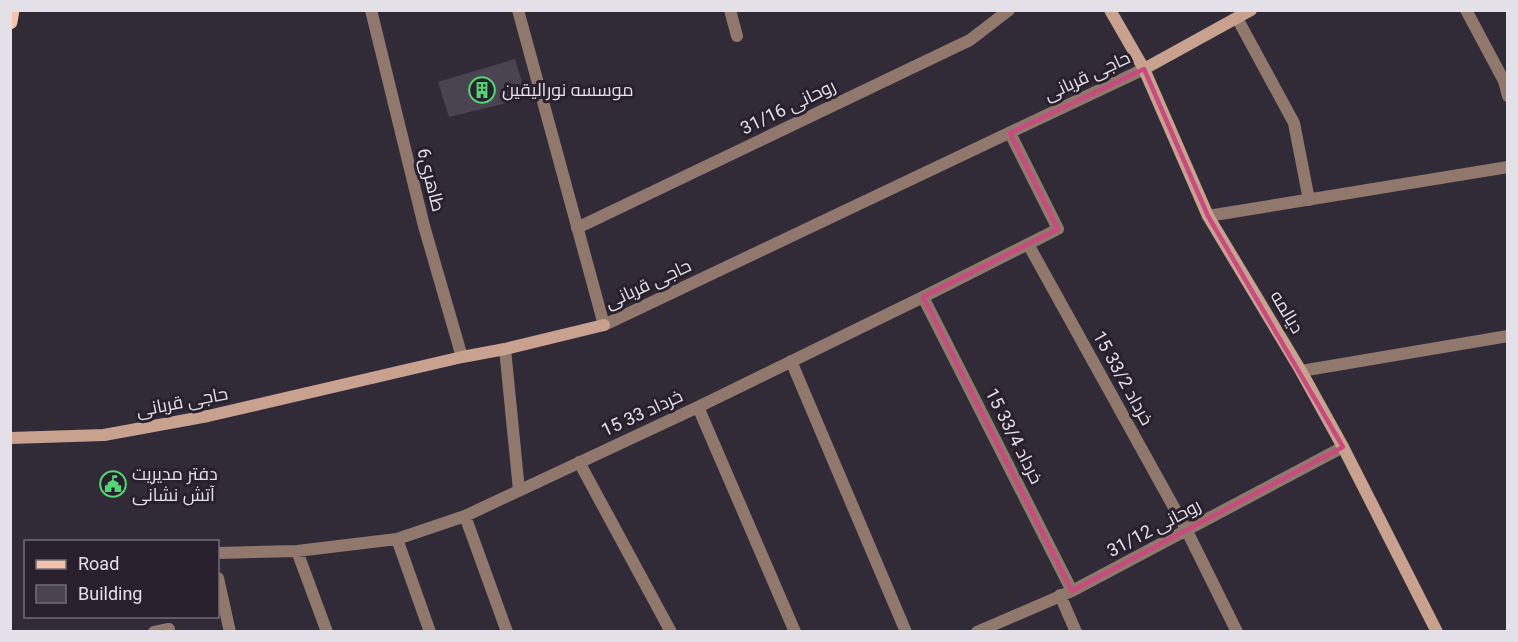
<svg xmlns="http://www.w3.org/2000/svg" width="1518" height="642" font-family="Roboto,Cairo,sans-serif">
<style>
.building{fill:#4a4350}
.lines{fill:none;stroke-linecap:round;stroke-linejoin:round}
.minor{stroke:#91786d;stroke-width:12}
.secondary{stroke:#c9a28f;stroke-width:12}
.primary{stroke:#f5c2aa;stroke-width:15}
.marked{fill:none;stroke:#ca4a7e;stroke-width:4.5;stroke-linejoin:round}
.labels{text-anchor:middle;stroke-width:6;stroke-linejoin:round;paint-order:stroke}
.street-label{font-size:18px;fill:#e4e0e8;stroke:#28212d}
.poi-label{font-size:18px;fill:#e4e0e8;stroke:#28212d;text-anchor:start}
</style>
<rect width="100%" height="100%" fill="#312b38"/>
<path class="building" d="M515,59L527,98L449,117L438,82Z"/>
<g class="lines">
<path class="minor" d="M371,10L424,226L462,357
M518,10L604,325L1144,69
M730,10L737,36
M1466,10L1504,81L1508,96
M1237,18L1294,123L1309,200
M1208,216L1508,167
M577,228L970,40L1009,10
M1028,244L1187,531L1237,632
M923,297L1072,591
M505,349L519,490
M791,361L906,632
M1301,371L1508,336
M698,407L795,632
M579,462L671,632
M465,516L507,632
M397,539L430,632
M297,551L327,632
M218,553L297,551L397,539L465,516L698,407L923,297L1058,229L1010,133
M218,578L230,632
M1060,595L1076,632
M154,632L169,629
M977,632L1072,591L1343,447"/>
<path class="secondary" d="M1110,10L1144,69L1208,216L1301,371L1343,447L1437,632
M1144,69L1251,10
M10,438L104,435L208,416L462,357L505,349L604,325"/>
<path class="primary" d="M10,22L12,10"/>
</g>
<path class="marked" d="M1144,69L1208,216L1343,447L1072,591L923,297L1058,229L1010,133Z"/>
<defs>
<g id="building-ring" transform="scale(1.35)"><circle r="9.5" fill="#28212d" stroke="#52d673" stroke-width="1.5"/><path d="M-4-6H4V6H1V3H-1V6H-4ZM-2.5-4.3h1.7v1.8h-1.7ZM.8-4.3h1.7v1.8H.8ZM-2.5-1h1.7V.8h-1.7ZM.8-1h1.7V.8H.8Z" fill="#52d673"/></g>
<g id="civic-ring" transform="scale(1.35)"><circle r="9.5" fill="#28212d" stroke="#52d673" stroke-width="1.5"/><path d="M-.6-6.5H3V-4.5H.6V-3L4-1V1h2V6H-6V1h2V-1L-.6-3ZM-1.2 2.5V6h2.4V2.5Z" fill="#52d673"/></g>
</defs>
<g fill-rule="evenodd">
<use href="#building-ring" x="482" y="90"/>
<use href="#civic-ring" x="113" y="484"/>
</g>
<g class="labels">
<g class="street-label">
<text transform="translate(1087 76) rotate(-25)" y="6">حاجی قربانی</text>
<text transform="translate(788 107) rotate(-26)" y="6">روحانی 31/16</text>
<text transform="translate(431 180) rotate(76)" y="6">طاهری6</text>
<text transform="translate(648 284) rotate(-25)" y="6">حاجی قربانی</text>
<text transform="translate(1287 312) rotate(59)" y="6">دیالمه</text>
<text transform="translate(1123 378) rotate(61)" y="6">15 خرداد 33/2</text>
<text transform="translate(182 402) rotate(-11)" y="6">حاجی قربانی</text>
<text transform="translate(642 413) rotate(-25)" y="6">15 خرداد 33</text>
<text transform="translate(1014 436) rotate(63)" y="6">15 خرداد 33/4</text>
<text transform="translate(1154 528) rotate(-28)" y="6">روحانی 31/12</text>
</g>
<g class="poi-label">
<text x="502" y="96">موسسه نورالیقین</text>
<text x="132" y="480">دفتر مدیریت<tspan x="132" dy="21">آتش نشانی</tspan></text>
</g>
</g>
<rect width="1518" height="642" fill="none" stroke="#e4e0e8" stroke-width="24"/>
<rect x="24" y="540" width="195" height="78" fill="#28212d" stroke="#736d78" stroke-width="1.5"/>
<rect x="36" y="560" width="30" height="9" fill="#f5c2aa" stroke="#736d78" stroke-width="1.5"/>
<text x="78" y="570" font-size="18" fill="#e4e0e8">Road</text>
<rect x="36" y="585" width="30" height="18" fill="#4a4350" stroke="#736d78" stroke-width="1.5"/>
<text x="78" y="600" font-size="18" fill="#e4e0e8">Building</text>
</svg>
